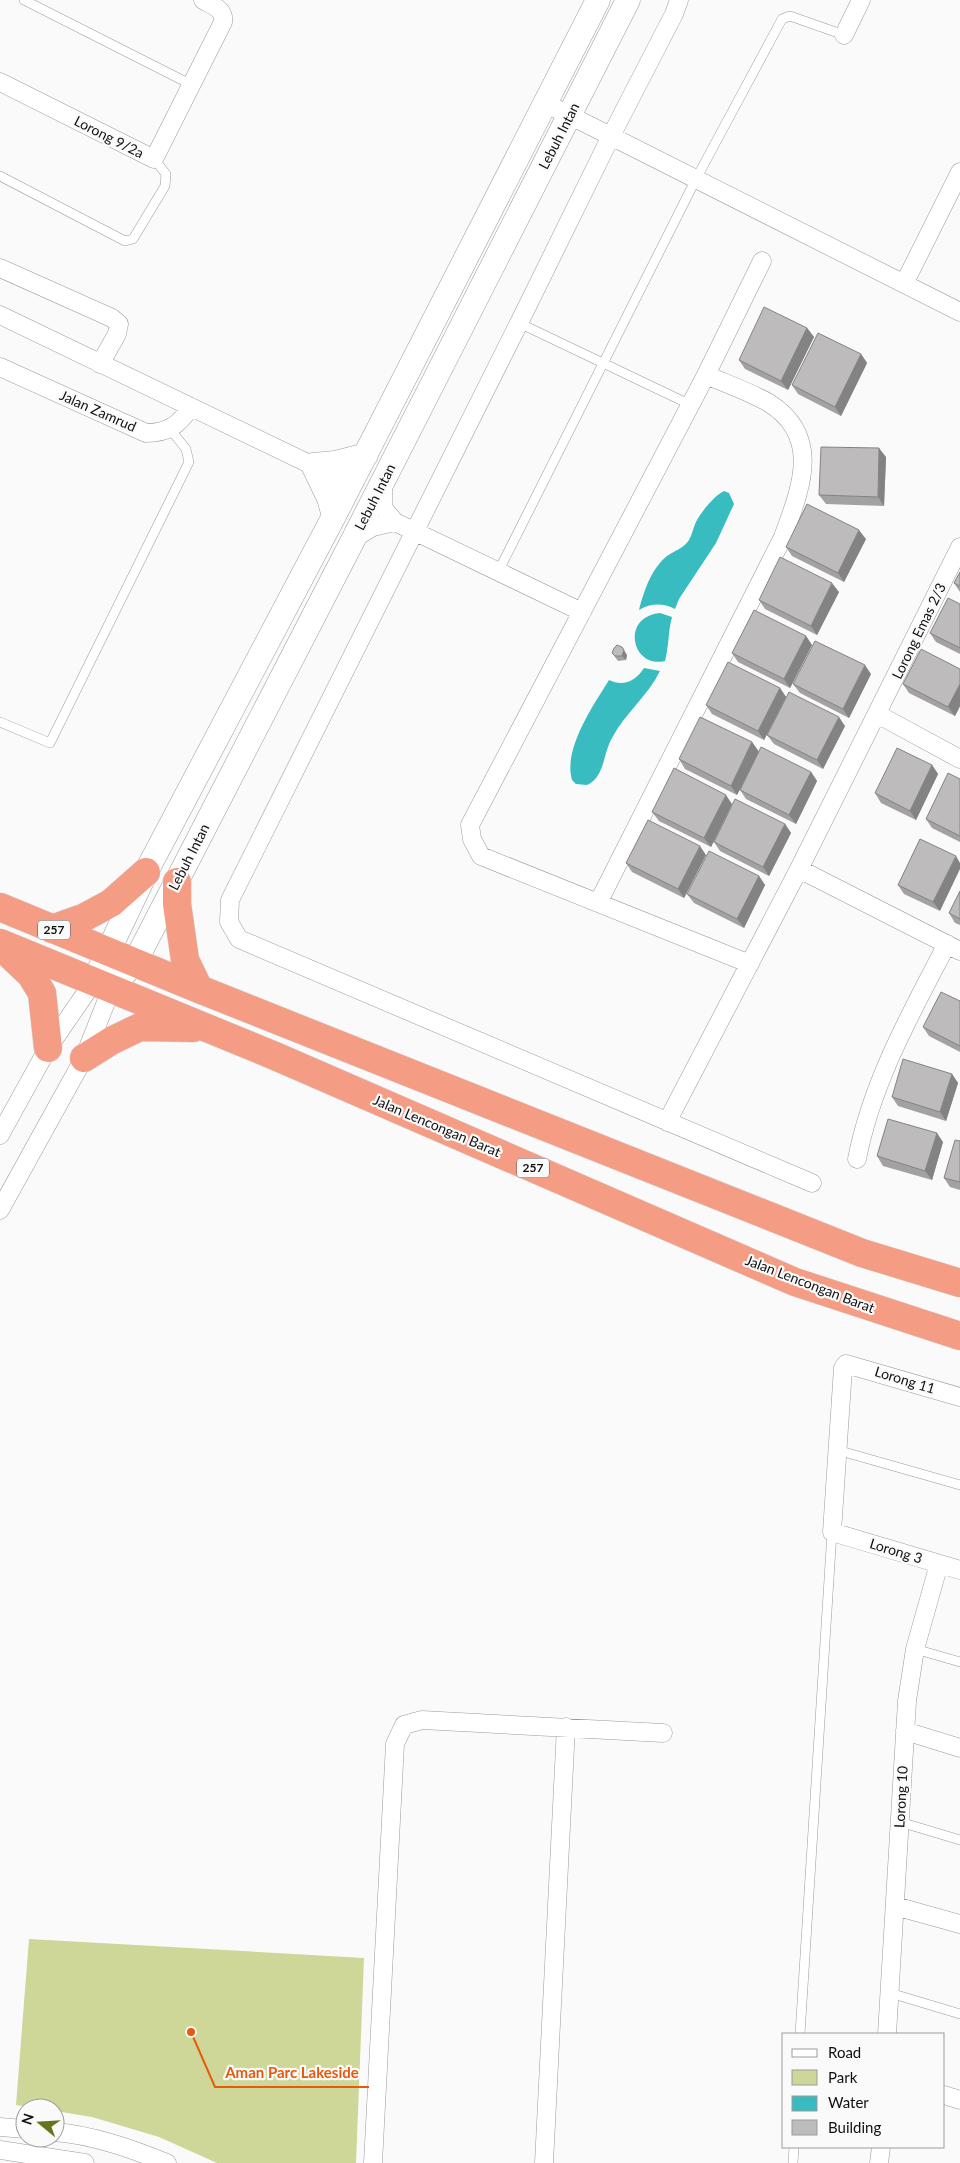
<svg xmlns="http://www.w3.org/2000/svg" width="960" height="2163" font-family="Lato,sans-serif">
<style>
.green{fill:#ced797}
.water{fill:#38bcbf}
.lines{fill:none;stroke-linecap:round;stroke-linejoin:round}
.lane-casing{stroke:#9b9b9c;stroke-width:10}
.street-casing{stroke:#9b9b9c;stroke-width:19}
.secondary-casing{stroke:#9b9b9c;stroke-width:25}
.highway-casing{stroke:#d4d4d4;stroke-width:29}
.lane{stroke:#fff;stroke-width:9}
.street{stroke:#fff;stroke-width:18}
.secondary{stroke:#fff;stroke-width:24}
.highway{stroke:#f59c85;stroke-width:28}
.wall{fill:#a3a1a1}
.shaded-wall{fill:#848383}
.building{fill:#bdbbbb;stroke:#848383}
.labels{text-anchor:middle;stroke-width:4.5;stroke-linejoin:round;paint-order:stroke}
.shield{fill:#fafafb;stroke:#565657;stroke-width:1}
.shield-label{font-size:12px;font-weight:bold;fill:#101011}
.street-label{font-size:14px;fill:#101011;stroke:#fafafb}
.leader{fill:none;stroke:#e8590c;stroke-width:2}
.callout-dot{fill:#e8590c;stroke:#fafafb;stroke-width:2}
.callout-label{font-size:15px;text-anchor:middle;font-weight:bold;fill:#e8590c;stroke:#fafafb;stroke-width:4.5;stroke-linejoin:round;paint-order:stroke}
</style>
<rect width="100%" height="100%" fill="#fafafb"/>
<path class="green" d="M29,1939L364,1958L356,2163H217L159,2137L92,2117L55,2111V2108H35L16,2105Z"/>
<path class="water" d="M724,491L729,493L734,504L716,543L679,599L675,609C663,603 651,603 639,610C644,591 651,569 667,556C674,551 684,548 689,540C692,535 693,528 696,522C701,512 714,496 724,491Z
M660,613L672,617C668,632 669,646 665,661C632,669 620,617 660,613Z
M644,668L660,671C648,696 625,713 612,738C603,753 605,777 587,785L576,784L572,780C563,749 593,706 609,680C623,687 636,681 644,668Z"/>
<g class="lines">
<g class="lane-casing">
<path id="lane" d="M24,0L192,85
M0,176L125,241L133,239L165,186L166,174L154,159
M519,323L691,405
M498,572L696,179L782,19L790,16L844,35
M0,722L50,743L189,462L186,449L170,429
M837,1450L960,1485
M915,1649L960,1662
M900,1822L960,1840
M890,1993L960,2014
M800,2034L832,1532
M793,2163L794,2147"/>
</g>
<g class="street-casing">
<path id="street" d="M679,0L674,14L611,136L519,323L230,900L229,922L239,939L812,1183
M844,35L861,0
M0,82L154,159L223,22C225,9 213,6 203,0
M545,103L960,312
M0,268L112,318L119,324L117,334L100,364
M904,284L960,172
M0,315L351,484
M0,367L146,433C167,433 180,425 190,407
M383,485V508L395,522L582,612
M354,538L373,527L395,522
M877,714L960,759
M799,869L960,951
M598,903L783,537C800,490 823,437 769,403C750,392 727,384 706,375
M750,964L481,856L472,839L470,825L706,375L762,261
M667,1122L799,869L960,547
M0,1135L48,1048L94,981
M857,1159C872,1082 911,1013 947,944
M0,1210L84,1058L112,987
M960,1397L846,1364L843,1368L832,1532L960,1570
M905,1731L960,1748
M895,1906L960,1924
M887,2034L907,1701L915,1649L939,1564
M944,2095L960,2100
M0,2127L25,2129
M55,2132C93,2135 132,2149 167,2163
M0,2150L85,2163
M373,2163L395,1744L404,1725L422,1720L663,1733
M544,2163L566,1727
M879,2163L881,2147"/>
</g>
<g class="secondary-casing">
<path id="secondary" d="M334,516L329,498L313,465L335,463L366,455
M94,981L146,872L334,516L598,0
M112,987L135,962L354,538L628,0"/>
</g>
<g class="highway-casing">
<path id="highway" d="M177,882V904L185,960L199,989
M0,907L199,989L862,1253L960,1283
M52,929L83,918L111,903L146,872
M0,943L275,1056L795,1282L960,1336
M6,951L31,975L42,993L48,1048
M84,1058L111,1041L140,1027L193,1028"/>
</g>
<use href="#lane" class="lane"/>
<use href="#street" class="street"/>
<use href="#secondary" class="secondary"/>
<use href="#highway" class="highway"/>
</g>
<path class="wall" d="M807,328L814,337L788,390L745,369L739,360Z
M861,354L867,363L841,416L798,394L792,385Z
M886,457L884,506L826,504L819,495Z
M866,539L844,582L792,556L786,547Z
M960,572V592L954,583Z
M839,592L817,635L765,609L759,600Z
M960,604V654L936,642L930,633Z
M806,636L812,645L790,688L738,662L732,653Z
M612,653L627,655L626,660L618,661Z
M960,669V706L955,716L909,693L903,684Z
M871,674L849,718L800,693L793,684Z
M780,688L786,697L764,740L712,714L706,705Z
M845,726L823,769L774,744L767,735Z
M752,742L759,752L737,795L685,769L679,759Z
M932,765L938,774L916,820L881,803L875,793Z
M811,772L817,781L796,824L746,799L740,790Z
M960,779V842L932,828L926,819Z
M732,804L711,847L659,821L652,812Z
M785,824L791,833L769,876L720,851L714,842Z
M920,839L940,911L904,894L898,885Z
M706,855L684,898L632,872L626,863Z
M759,876L765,885L744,928L694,903L687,894Z
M960,891V925L955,923L949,913Z
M960,1001V1052L929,1036L923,1027Z
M952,1074L958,1083L946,1121L898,1106L892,1097Z
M960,1141V1190L950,1187L944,1178Z
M943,1142L932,1180L883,1166L877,1156Z"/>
<path class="shaded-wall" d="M807,328L814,337L788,390L781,381Z
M861,354L867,363L841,416L835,407Z
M879,448L886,457L884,506L878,497Z
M859,530L866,539L844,582L838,573Z
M832,583L839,592L817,635L811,626Z
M806,636L812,645L790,688L784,679Z
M622,647L627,655L626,660L622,656Z
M865,665L871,674L849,718L843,709Z
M960,684V706L955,716L948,707Z
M780,688L786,697L764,740L758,731Z
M839,717L845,726L823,769L817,760Z
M752,742L759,752L737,795L731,786Z
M932,765L938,774L916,820L910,811Z
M811,772L817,781L796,824L789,815Z
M726,795L732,804L711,847L704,838Z
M785,824L791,833L769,876L763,867Z
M700,846L706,855L684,898L678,889Z
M956,856L960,863V869L940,911L933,902Z
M759,876L765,885L744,928L737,919Z
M952,1074L958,1083L946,1121L940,1112Z
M937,1133L943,1142L932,1180L925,1171Z"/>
<path class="building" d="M764,307L807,328L781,381L739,360Z
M818,333L861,354L835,407L792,385Z
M821,447L879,448L878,497L819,495Z
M807,504L859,530L838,573L786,547Z
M780,557L832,583L811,626L759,600Z
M960,572V586L954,583Z
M948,598L960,604V648L930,633Z
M754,610L806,636L784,679L732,653Z
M815,641L865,665L843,709L793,684Z
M617,645L622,647L624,650L622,656H615L612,653L614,648Z
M921,649L960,669V684L948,707L903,684Z
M728,662L780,688L758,731L706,705Z
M789,692L839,717L817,760L767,735Z
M700,717L752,742L731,786L679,759Z
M761,747L811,772L789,815L740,790Z
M897,748L932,765L910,811L875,793Z
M674,768L726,795L704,838L652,812Z
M948,773L960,779V836L926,819Z
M735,799L785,824L763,867L714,842Z
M648,820L700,846L678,889L626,863Z
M920,839L956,856L933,902L898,885Z
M709,851L759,876L737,919L687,894Z
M960,891V919L949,913Z
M941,992L960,1001V1046L923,1027Z
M903,1059L952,1074L940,1112L892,1097Z
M888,1119L937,1133L925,1171L877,1156Z
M955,1140L960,1141V1182L944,1178Z"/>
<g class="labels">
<g class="shield">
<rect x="38" y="920.5" width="32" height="19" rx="4"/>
<rect x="517" y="1158.5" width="32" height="19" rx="4"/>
</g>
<g class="shield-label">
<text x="54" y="934">257</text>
<text x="533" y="1172">257</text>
</g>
<g class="street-label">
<text transform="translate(559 136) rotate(-63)" y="5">Lebuh Intan</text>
<text transform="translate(109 137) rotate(27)" y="5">Lorong 9/2a</text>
<text transform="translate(98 411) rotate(24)" y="5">Jalan Zamrud</text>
<text transform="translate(375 497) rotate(-63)" y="5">Lebuh Intan</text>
<text transform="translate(919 631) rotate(-64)" y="5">Lorong Emas 2/3</text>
<text transform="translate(189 857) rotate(-63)" y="5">Lebuh Intan</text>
<text transform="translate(437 1126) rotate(23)" y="5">Jalan Lencongan Barat</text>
<text transform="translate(810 1284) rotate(21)" y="5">Jalan Lencongan Barat</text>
<text transform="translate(905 1380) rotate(17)" y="5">Lorong 11</text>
<text transform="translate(896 1551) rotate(17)" y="5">Lorong 3</text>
<text transform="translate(901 1797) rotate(-87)" y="5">Lorong 10</text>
</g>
</g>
<path class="leader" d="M191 2032L215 2087H369"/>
<circle class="callout-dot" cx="191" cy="2032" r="5"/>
<g class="callout-label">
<text x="292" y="2078">Aman Parc Lakeside</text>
</g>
<rect x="782" y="2033" width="162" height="115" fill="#fafafb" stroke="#9c9c9d"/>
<rect x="792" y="2049" width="25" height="8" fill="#ffffff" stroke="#9c9c9d"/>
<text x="828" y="2058" font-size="15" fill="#101011">Road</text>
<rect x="792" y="2070" width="25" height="15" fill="#ced797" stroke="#9c9c9d"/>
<text x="828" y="2083" font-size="15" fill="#101011">Park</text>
<rect x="792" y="2096" width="25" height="15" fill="#38bcbf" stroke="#9c9c9d"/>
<text x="828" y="2108" font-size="15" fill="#101011">Water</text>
<rect x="792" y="2120" width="25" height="15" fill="#bdbbbb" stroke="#9c9c9d"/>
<text x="828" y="2133" font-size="15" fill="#101011">Building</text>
<g transform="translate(40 2123) rotate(288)"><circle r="24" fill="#fafafb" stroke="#9c9c9d"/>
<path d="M0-4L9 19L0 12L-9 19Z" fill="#69731c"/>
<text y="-8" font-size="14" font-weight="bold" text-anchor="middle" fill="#101011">N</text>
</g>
</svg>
